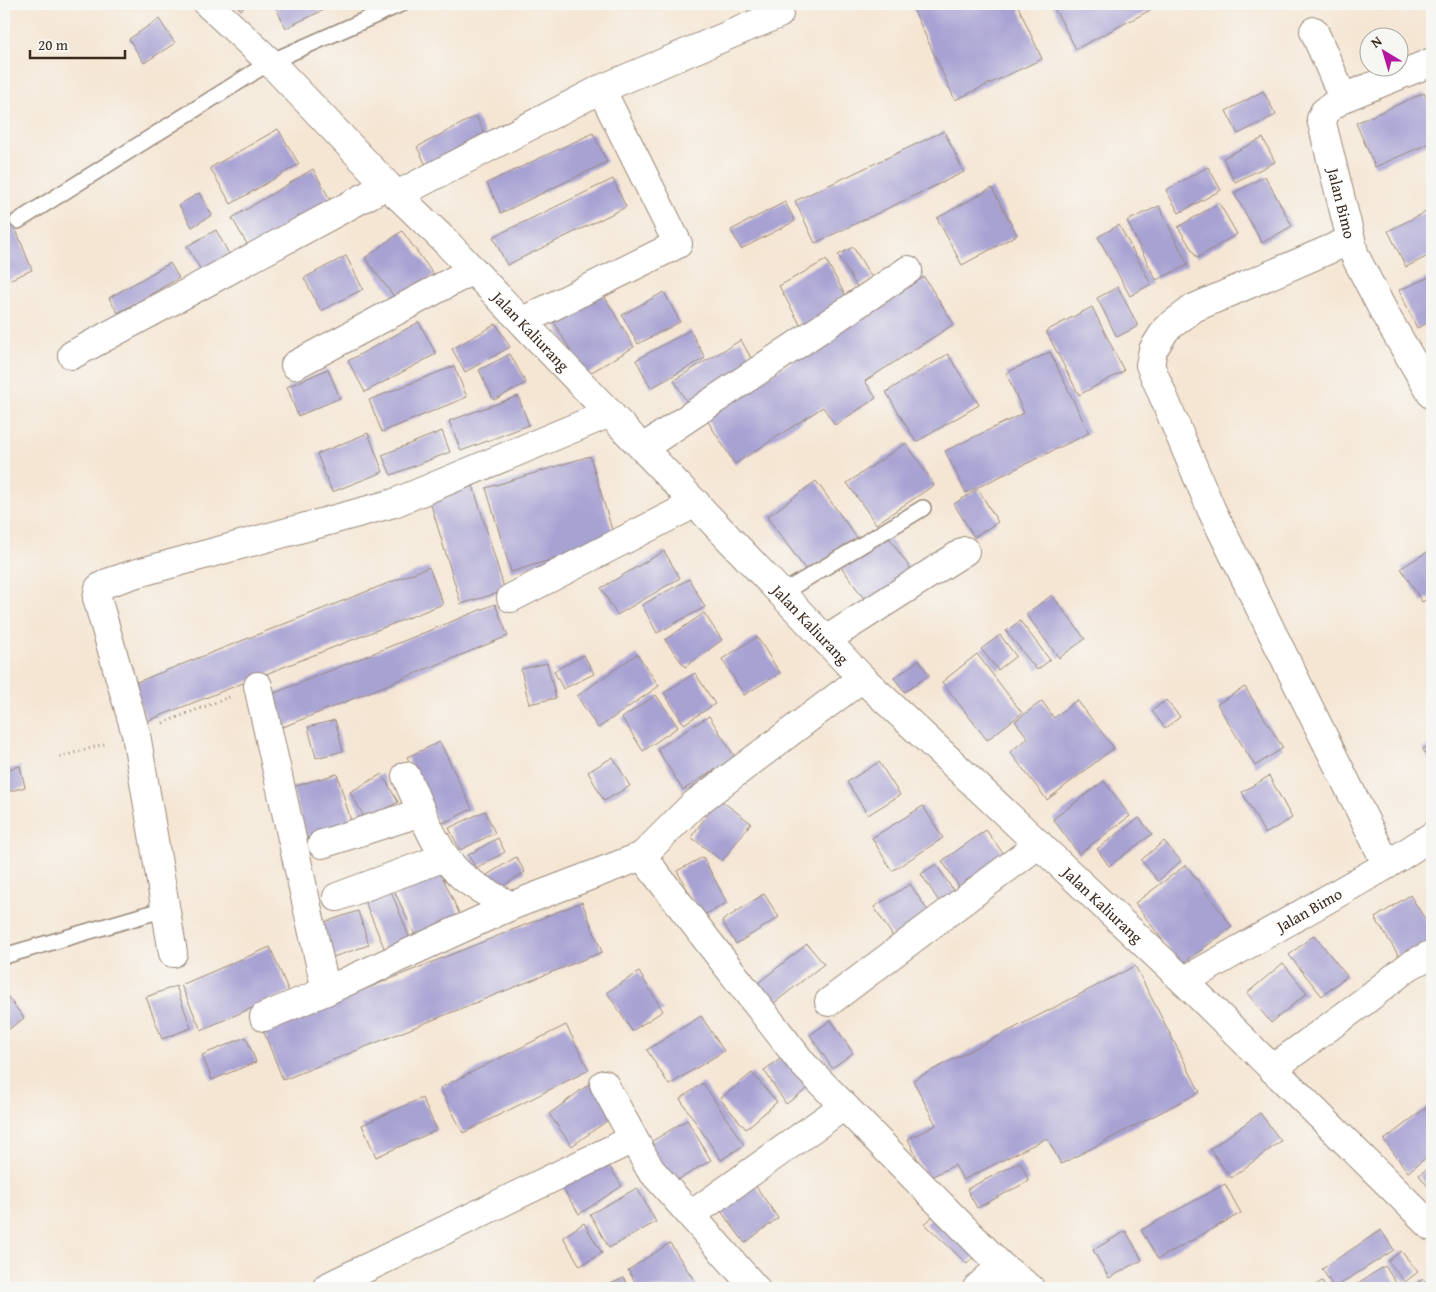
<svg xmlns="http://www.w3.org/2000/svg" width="1436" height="1292" font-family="'Gentium Book Plus',serif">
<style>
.building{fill:#a8a2d3}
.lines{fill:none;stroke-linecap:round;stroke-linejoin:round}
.lane-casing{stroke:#988879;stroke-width:18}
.street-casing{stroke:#988879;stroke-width:30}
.path{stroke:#988879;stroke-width:3;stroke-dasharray:1 4;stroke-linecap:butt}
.lane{stroke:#fff;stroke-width:15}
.street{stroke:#fff;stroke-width:28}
.labels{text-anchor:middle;stroke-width:4.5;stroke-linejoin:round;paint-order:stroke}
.street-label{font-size:16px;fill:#3b2a1e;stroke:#f6f6f2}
</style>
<rect width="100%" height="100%" fill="#f6f6f2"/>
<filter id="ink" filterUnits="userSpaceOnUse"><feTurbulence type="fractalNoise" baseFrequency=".02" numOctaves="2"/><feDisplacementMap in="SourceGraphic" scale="10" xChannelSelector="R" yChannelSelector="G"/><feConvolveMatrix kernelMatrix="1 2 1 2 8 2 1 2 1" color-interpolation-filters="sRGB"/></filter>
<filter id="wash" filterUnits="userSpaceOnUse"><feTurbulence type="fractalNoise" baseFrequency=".0096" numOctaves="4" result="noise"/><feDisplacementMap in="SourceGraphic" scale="20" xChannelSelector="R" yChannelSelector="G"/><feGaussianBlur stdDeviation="1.12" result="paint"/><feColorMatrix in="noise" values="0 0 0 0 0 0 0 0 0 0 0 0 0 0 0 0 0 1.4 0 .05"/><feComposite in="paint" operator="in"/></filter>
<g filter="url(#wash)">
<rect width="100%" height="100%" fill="#f5e6d4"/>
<g id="blocks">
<path class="building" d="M235,4H248L241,10Z
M274,4H336L286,28Z
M911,4H1017L1042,59L955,100Z
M1052,4H1162L1076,49Z
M159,19L175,43L144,63L129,39Z
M1263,91L1276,115L1238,134L1226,111Z
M1424,93L1432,111V142L1375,167L1356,123Z
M476,116L489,143L430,173L417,147Z
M278,129L299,164L231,204L210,168Z
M944,131L964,172L815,243L795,201Z
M593,133L607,162L501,213L487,183Z
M1263,138L1275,162L1235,182L1223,158Z
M1208,167L1221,190L1179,213L1166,190Z
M313,169L332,203L251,251L232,218Z
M1265,176L1292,226L1262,243L1234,193Z
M613,179L626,207L507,265L493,237Z
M992,188L1017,235L962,265L937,218Z
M199,193L212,215L192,227L179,205Z
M785,202L795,221L741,249L731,230Z
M1219,203L1237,234L1197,258L1178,227Z
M1159,206L1188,265L1156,280L1127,221Z
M1432,209V254L1406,267L1388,231Z
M9,212L32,270L4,282V214Z
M1119,225L1151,284L1130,296L1098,237Z
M216,230L230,256L202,272L187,246Z
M402,231L434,275L398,302L365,258Z
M853,247L872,278L857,287L838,255Z
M346,256L363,289L321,311L304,278Z
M826,260L849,302L802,328L779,286Z
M170,263L179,278L118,313L109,298Z
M1432,276V321L1417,328L1399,290Z
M924,277L954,324L865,381L876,398L835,425L823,407L735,464L705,417Z
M1118,287L1138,326L1117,337L1097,298Z
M664,292L680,322L638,344L622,315Z
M603,294L634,347L585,376L554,322Z
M1092,307L1124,371L1079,395L1046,331Z
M419,322L436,354L365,392L348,361Z
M496,324L510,347L465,372L452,349Z
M690,330L705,358L651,388L636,360Z
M741,340L756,367L689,406L674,380Z
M1432,347V363L1425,351Z
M1050,352L1089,433L966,493L945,451L1024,413L1006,373Z
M510,354L526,383L494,400L479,370Z
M948,354L979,405L916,442L886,392Z
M454,366L467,397L382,432L369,400Z
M328,369L340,398L298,416L287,387Z
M518,396L529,425L461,451L449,421Z
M442,431L450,452L391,475L382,455Z
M368,433L383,472L332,492L317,454Z
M906,443L934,485L876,524L847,483Z
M590,456L615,540L511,572L486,488Z
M816,481L857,538L808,573L767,517Z
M472,482L505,591L461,604L428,495Z
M978,489L998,522L974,537L954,504Z
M886,533L914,574L869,606L840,565Z
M1432,549V596L1422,602L1401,568Z
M664,551L680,578L617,615L601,588Z
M429,567L443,604L147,721L132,684Z
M689,579L705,607L657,633L642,605Z
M1052,595L1085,639L1059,658L1026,614Z
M495,604L508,636L283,727L270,695Z
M704,613L722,640L685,667L665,640Z
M1020,621L1050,660L1037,670L1006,631Z
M1000,635L1016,656L998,670L981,649Z
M757,637L780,673L744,695L722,659Z
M637,654L659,686L598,728L577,696Z
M977,654L1022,713L987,740L942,682Z
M584,655L594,674L563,689L554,671Z
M919,660L929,675L905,692L894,678Z
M547,663L556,698L529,704L521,669Z
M695,673L715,704L684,724L664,693Z
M1245,687L1283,748L1255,766L1217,704Z
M656,695L678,727L643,751L622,718Z
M1077,700L1114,748L1047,800L1010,752L1028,738L1015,721L1042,701L1054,718Z
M1166,700L1180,717L1165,728L1152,711Z
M709,716L735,757L683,790L657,749Z
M335,720L343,751L316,758L308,727Z
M440,742L472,809L439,825L407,757Z
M1432,744V766L1423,749Z
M613,757L630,786L604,801L588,772Z
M879,762L900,795L868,815L847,782Z
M20,766L25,787L4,793V770Z
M337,774L353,828L308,841L292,787Z
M382,774L398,802L366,820L350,792Z
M1269,776L1292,818L1265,834L1242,792Z
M1104,781L1130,816L1079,854L1053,819Z
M719,799L751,823L722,861L691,837Z
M923,806L943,838L892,871L872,838Z
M485,811L495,833L460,850L449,828Z
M1139,818L1152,834L1109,866L1097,849Z
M986,830L1008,860L963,892L942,861Z
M498,838L505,852L476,868L468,855Z
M1164,841L1181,861L1158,881L1141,860Z
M516,857L525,872L497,890L487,875Z
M703,857L727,903L702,916L677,871Z
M936,864L955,893L940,903L921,874Z
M437,865L465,926L420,946L392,886Z
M1186,865L1232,927L1181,965L1135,903Z
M910,884L930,914L894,938L874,907Z
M391,891L410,939L385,950L365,902Z
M764,894L779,917L736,944L722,921Z
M1410,895L1432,930V942L1402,961L1375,918Z
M582,902L602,952L283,1080L263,1030Z
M358,911L369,945L333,957L322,923Z
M1314,935L1347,976L1322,996L1289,955Z
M807,944L824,964L769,1007L753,987Z
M270,947L289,992L201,1030L181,985Z
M1283,963L1307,993L1271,1023L1247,993Z
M1135,966L1200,1092L1061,1164L1047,1138L963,1180L955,1165L927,1179L908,1139L936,1125L913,1080Z
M639,972L663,1011L632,1031L607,992Z
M176,986L191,1028L162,1039L146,997Z
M4,992L24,1018L9,1029L4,1022Z
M701,1016L724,1051L669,1085L647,1050Z
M831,1020L853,1053L832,1068L810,1035Z
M566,1025L589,1070L463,1133L440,1088Z
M246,1037L256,1062L212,1080L202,1055Z
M788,1054L810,1087L786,1104L764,1070Z
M752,1073L777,1102L746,1129L720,1099Z
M592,1082L615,1115L572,1146L549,1114Z
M703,1083L744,1145L721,1160L680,1099Z
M422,1098L437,1130L376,1157L362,1125Z
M1432,1103V1153L1408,1172L1384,1140Z
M1260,1113L1281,1141L1231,1178L1210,1149Z
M687,1120L711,1160L673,1183L649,1143Z
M604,1158L622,1186L579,1214L561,1186Z
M1020,1162L1029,1181L977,1208L967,1189Z
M1432,1165V1192L1419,1175Z
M1225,1184L1241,1213L1158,1259L1141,1230Z
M755,1185L778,1218L745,1243L720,1210Z
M637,1188L656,1222L609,1248L590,1214Z
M936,1213L977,1253L967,1264L925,1224Z
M584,1223L602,1253L580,1266L563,1237Z
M1381,1230L1394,1250L1334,1288L1322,1269Z
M1126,1231L1142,1260L1109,1278L1093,1250Z
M670,1243L699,1288H639L628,1270Z
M1401,1251L1418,1272L1405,1282L1388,1261Z
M1385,1266L1398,1286L1394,1288H1350Z
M624,1278L628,1288H601Z
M1423,1279L1429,1288H1410Z
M1322,1281L1327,1288H1311Z"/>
</g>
</g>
<g filter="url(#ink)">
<use href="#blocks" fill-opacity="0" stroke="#988879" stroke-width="1"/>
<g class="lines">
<g class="lane-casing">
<path id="lane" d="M18,221L270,62L401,4
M782,593L923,508
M4,956L165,909"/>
</g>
<g class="street-casing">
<g id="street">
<path id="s1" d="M208,4L270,62L387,185L447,243L862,678L1184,981L1432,1227"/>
<path d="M1314,31L1343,98"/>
<path id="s2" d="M1432,62L1343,98L1324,112L1321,119L1355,256L1386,316L1432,395"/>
<path d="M397,195L601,89L779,14"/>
<path d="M1351,240L1194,308L1166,329L1153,350L1150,365L1212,511L1387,865"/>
<path d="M523,321L678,244L601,89"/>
<path d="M72,355L387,185"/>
<path d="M295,365L473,270"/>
<path d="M643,448L908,270"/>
<path d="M511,598L696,503"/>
<path d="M826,640L965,551"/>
<path d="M862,678L692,806L642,856L803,1064L1001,1266L1030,1288"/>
<path d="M258,686L326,991"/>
<path d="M406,776C419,805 437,856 462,876C476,888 494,897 511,906"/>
<path d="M322,844L422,812"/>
<path d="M337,897L445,857"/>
<path d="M173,953L136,734L97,598L99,588L107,583L134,574L394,503L610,413"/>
<path id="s3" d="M1184,981L1387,865L1432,836"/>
<path d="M829,1002L1039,844"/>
<path d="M264,1017L326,991L511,906L642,856"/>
<path d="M1272,1069L1366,1000L1409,966L1432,954"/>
<path d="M604,1084L650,1169L755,1288"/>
<path d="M691,1215L844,1106"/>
<path d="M327,1287L633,1139"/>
<path d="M977,1288L1001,1266"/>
</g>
</g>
<path class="path" d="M163,723L229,697
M60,757L108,743"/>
<use href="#lane" class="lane"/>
<use href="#street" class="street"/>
</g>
</g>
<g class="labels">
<g class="street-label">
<text dy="6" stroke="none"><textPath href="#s2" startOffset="214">Jalan Bimo</textPath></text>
<text dy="6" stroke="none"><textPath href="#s1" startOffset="460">Jalan Kaliurang</textPath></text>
<text dy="6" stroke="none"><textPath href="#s1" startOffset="865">Jalan Kaliurang</textPath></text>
<text dy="6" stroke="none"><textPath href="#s1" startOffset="1270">Jalan Kaliurang</textPath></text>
<text dy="6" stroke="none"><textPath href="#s3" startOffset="144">Jalan Bimo</textPath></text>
</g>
</g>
<rect width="1436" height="1292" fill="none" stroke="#f6f6f2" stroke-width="20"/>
<g transform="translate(1384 52) rotate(322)"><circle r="24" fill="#f6f6f2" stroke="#aba49d"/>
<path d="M0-4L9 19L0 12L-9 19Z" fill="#b5179e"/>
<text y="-8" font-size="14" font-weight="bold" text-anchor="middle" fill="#3b2a1e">N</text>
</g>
<path d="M30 50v8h95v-8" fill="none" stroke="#3b2a1e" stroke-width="2.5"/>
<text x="38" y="50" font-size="15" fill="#3b2a1e" stroke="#f6f6f2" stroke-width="4" paint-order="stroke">20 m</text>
</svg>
